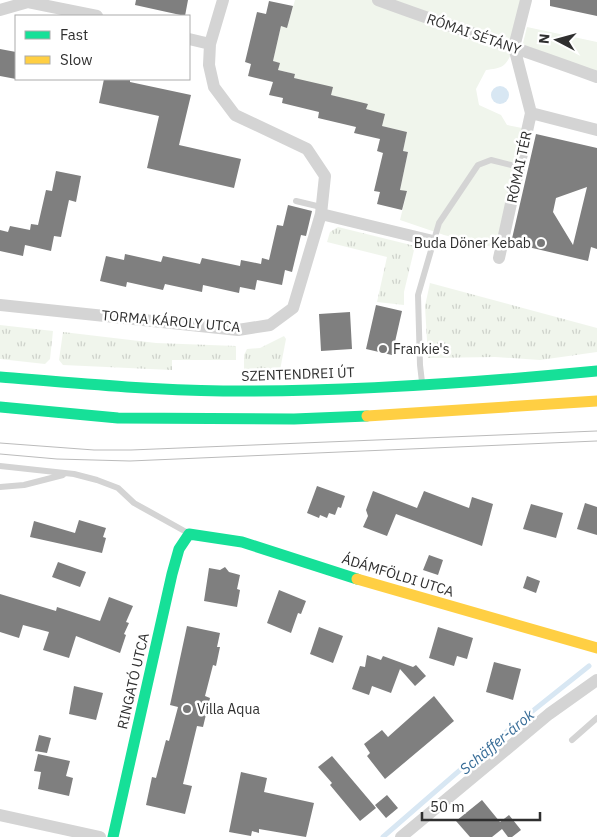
<svg xmlns="http://www.w3.org/2000/svg" width="597" height="837" font-family="'IBM Plex Sans',sans-serif">
<style>
.grass{fill:url(#grass-tufts)}
.park{fill:#f0f5ec}
.water{fill:#d8e7f3}
.lines{fill:none;stroke-linecap:round;stroke-linejoin:round}
.stream{stroke:#d8e7f3;stroke-width:5}
.building{fill:#7f7f7f;fill-rule:evenodd}
.lane{stroke:#d4d4d4;stroke-width:6}
.street{stroke:#d4d4d4;stroke-width:12}
.fast{stroke:#16e098;stroke-width:11}
.slow{stroke:#ffcf43;stroke-width:11}
.tram{stroke:#bbb;stroke-width:1}
.poi-dot{fill:#787878;stroke:#fff;stroke-width:2}
.labels{text-anchor:middle;stroke-width:5;stroke-linejoin:round;paint-order:stroke}
.street-label{font-size:14px;fill:#2f2f2f;stroke:#fff}
.poi-label{font-size:14px;fill:#2f2f2f;stroke:#fff;text-anchor:start}
.water-label{font-size:15px;font-style:italic;fill:#376c97;stroke:#fff}
</style>
<defs>
<pattern id="grass-tufts" width="24" height="20" patternUnits="userSpaceOnUse" patternTransform="scale(1.25)"><rect width="24" height="20" fill="#f0f5ec"/><path d="M3 7l-1-3M5 7V3M7 7l1-3M15 17l-1-3M17 17v-4M19 17l1-3" fill="none" stroke="#ced2cb"/></pattern>
</defs>
<rect width="100%" height="100%" fill="#fff"/>
<path class="grass" d="M338,227L415,246L404,292V305L377,302L387,257L327,242L330,232Z
M430,283L597,328V352L540,360L495,357L428,358L425,306Z
M0,325L53,331L50,359L45,364L0,359Z
M63,332L156,343L236,346V360H172V370L63,365L59,360Z
M284,336L286,339L280,370H244V355L247,349L260,348Z"/>
<path class="park" d="M295,0H526C523,14 514,56 505,64C500,69 492,69 486,70L476,89L479,105L501,115L507,125L527,129L506,227L492,247L444,235L400,220L407,192L400,190L408,152L403,151L407,132L382,126L366,109L367,105L331,95L294,78L295,74L278,70L279,63L273,61L281,26L287,27Z
M527,27L597,42V74L522,47Z"/>
<path class="water" d="M491 95a9 9 0 1 1 18 0a9 9 0 1 1-18 0Z"/>
<g class="lines">
<path class="stream" d="M383,837L475,757L589,666"/>
</g>
<path class="building" d="M136,0H188L185,16L135,5Z
M550,0H597V16L550,6Z
M269,1L293,6L287,28L281,26L273,61L280,63L278,70L295,74L294,78L333,87L331,95L368,104L366,109L385,114L382,126L407,132L403,151L408,152L400,190L407,191L402,210L377,204L380,192L374,191L383,153L377,151L380,139L354,133L356,127L318,118L319,112L282,103L283,98L269,95L273,82L248,76L251,64L245,62L257,12L266,14Z
M0,49L16,52V79L0,76Z
M104,79H130V82L191,95L179,145L241,159L234,188L147,168L159,116L99,103Z
M536,134L597,148V249L591,247L588,261L511,243ZM587,187L573,245L553,212L556,198Z
M56,171L81,176L76,202L69,200L61,237L54,236L51,251L25,245L23,256L0,251V230L8,232L10,226L30,230L31,224L38,225L46,190L52,191Z
M288,205L312,211L306,236L301,235L292,272L285,270L282,285L257,280L255,290L240,287L239,293L203,285L202,292L165,284L163,290L127,282L126,287L100,281L106,256L124,260L125,254L161,262L163,256L200,264L202,258L240,266L241,260L261,264L262,258L269,260L277,225L283,226Z
M376,305L402,311L392,355L366,349Z
M350,312L352,349L321,351L319,314Z
M317,486L345,496L341,508L338,507L335,515L329,513L327,518L320,515L319,518L307,513Z
M373,491L417,508L424,491L469,508L472,497L493,504L482,546L396,514L387,536L363,527L368,516L366,510Z
M585,503L597,507V535L577,529Z
M531,504L563,513L556,538L523,529Z
M79,520L106,528L103,537L106,538L102,553L30,537L34,521L75,533Z
M429,555L443,560L438,575L423,570Z
M58,562L86,572L80,587L52,577Z
M225,567L229,572L240,575L237,589L240,590L237,607L204,601L209,568L220,570Z
M527,576L540,581L536,593L523,588Z
M279,590L306,601L301,614L298,613L291,633L267,623Z
M0,594L56,611L57,607L100,621L109,597L133,606L126,622L129,623L124,634L126,635L120,653L76,636L69,658L43,650L49,632L23,625L19,638L0,632Z
M187,626L220,633L217,647H220L216,666L213,665L205,696L210,698L203,727L197,726L183,784L192,786L185,814L146,805L152,777L156,778L166,740L169,741L178,707L170,705Z
M319,627L343,636L333,663L310,654Z
M438,627L473,638L467,659L457,656L454,666L429,658Z
M367,655L381,660L383,656L413,667L416,665L426,676L415,686L400,669L391,693L372,686L369,695L352,689L360,666L365,667Z
M494,662L521,669L513,700L486,692Z
M74,686L103,693L96,720L69,714Z
M434,696L454,721L385,779L367,756L370,753L364,744L382,730L388,737Z
M39,735L51,738L47,753L35,751Z
M38,754L70,761L66,776L73,778L69,796L38,789L41,772L34,771Z
M332,756L376,808L360,821L330,785L332,783L318,767Z
M241,772L267,778L264,792L314,803L306,837L259,829V833L252,831L251,836L229,832Z
M387,795L398,808L386,818L375,805Z
M482,800L500,822L509,815L521,830L512,837H508L502,829L492,837H470L456,821Z"/>
<g class="lines">
<path class="lane" d="M296,201L321,207
M422,382L420,365L418,295L439,223L478,165L491,160L519,167
M0,466L74,474L97,480L118,488L134,503L188,533
M0,487L24,485L63,475
M572,740L597,718"/>
<path class="street" d="M378,0C451,27 524,50 597,77
M526,0L514,47L531,113
M0,10L28,2L97,16
M189,39L210,44
M321,214L433,241
M499,258L531,113L597,130
M0,305L238,330L270,325L293,308L321,214L325,176L307,149L235,115L214,87L209,65L210,44L223,0
M0,815L100,837
M401,837L549,714L597,680"/>
<path class="fast" d="M0,377C74,383 148,390 223,391C348,392 473,383 597,371
M0,407L118,418L294,419L367,416
M113,837L172,574L179,549L189,534L242,542L357,579"/>
<path class="slow" d="M367,416L597,401
M357,579L597,648"/>
<path class="tram" d="M0,443L94,450H131L597,431
M0,454L57,459L130,461L597,441"/>
</g>
<g class="poi-dot">
<circle cx="541" cy="243" r="5"/>
<circle cx="383" cy="349" r="5"/>
<circle cx="187" cy="709" r="5"/>
</g>
<g class="labels">
<g class="street-label">
<text transform="translate(474 34) rotate(19)" y="5">RÓMAI SÉTÁNY</text>
<text transform="translate(519 167) rotate(-78)" y="5">RÓMAI TÉR</text>
<text transform="translate(171 321) rotate(5)" y="5">TORMA KÁROLY UTCA</text>
<text transform="translate(298 374) rotate(-2)" y="5">SZENTENDREI ÚT</text>
<text transform="translate(398 575) rotate(17)" y="5">ÁDÁMFÖLDI UTCA</text>
<text transform="translate(133 681) rotate(-77)" y="5">RINGATÓ UTCA</text>
</g>
<g class="poi-label">
<text x="531" y="248" text-anchor="end">Buda Döner Kebab</text>
<text x="393" y="354">Frankie's</text>
<text x="197" y="714">Villa Aqua</text>
</g>
<g class="water-label">
<text transform="translate(497 742) rotate(-40)" y="5">Schäffer-árok</text>
</g>
</g>
<rect x="15" y="15" width="175" height="65" fill="#ffffff" stroke="#acacac"/>
<rect x="25" y="31" width="25" height="8" fill="#16e098" stroke="#acacac"/>
<text x="60" y="40" font-size="15" fill="#2f2f2f">Fast</text>
<rect x="25" y="56" width="25" height="8" fill="#ffcf43" stroke="#acacac"/>
<text x="60" y="65" font-size="15" fill="#2f2f2f">Slow</text>
<g transform="translate(557 40) rotate(276)" stroke="#ffffff" stroke-width="4" paint-order="stroke">
<path d="M0-4L9 19L0 12L-9 19Z" fill="#2f2f2f"/>
<text y="-8" font-size="14" font-weight="bold" text-anchor="middle" fill="#2f2f2f">N</text>
</g>
<path d="M422 812v8h118v-8" fill="none" stroke="#2f2f2f" stroke-width="2.5"/>
<text x="430" y="812" font-size="15" fill="#2f2f2f" stroke="#ffffff" stroke-width="4" paint-order="stroke">50 m</text>
</svg>
